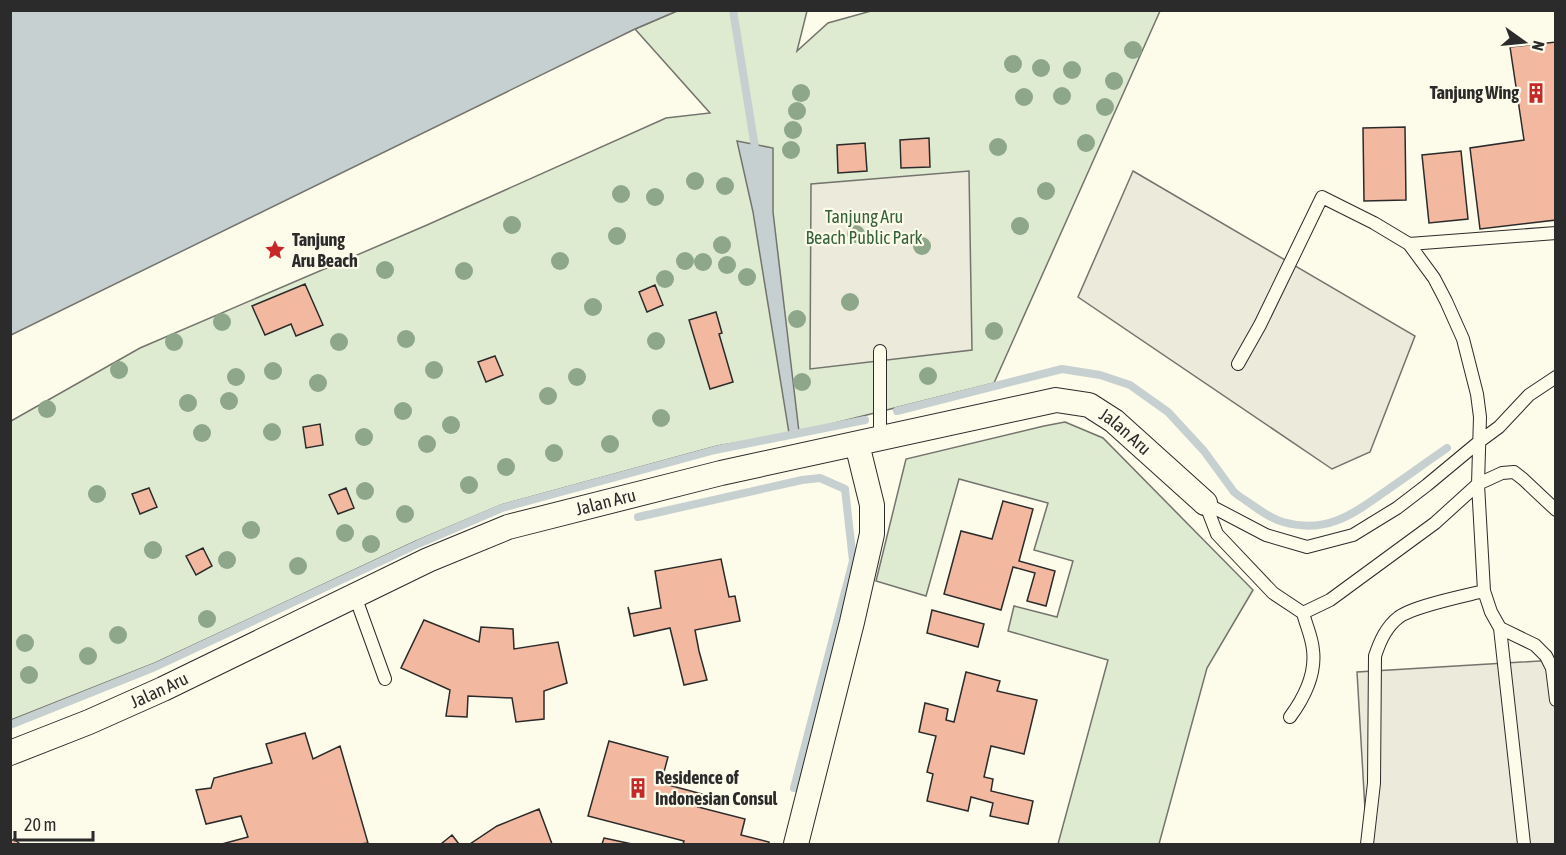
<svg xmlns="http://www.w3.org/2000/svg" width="1566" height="855" font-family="'Asap Condensed',sans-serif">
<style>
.green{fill:#deebd1;stroke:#74746e;stroke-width:1.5}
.parking{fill:#eceadb;stroke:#74746e;stroke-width:1.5}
.water{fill:#c7d0d0;stroke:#74746e;stroke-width:1.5}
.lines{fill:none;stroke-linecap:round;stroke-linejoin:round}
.stream{stroke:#c7d0d0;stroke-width:8}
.building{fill:#f2b8a0;stroke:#2b2b2b;stroke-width:1.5}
.service-casing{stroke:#2b2b2b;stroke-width:14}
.minor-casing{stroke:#2b2b2b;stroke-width:26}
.service{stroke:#fdfbea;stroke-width:12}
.minor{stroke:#fdfbea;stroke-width:24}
.tree{fill:#8ea78a}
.labels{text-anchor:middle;stroke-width:4.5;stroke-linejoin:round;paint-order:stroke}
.poi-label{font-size:18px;font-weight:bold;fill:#2b2b2b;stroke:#fdfbea;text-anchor:start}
.park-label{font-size:18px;fill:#34623c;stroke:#fdfbea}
.street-label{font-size:18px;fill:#2b2b2b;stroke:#fdfbea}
</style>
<rect width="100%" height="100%" fill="#fdfbea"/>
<path class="green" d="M677,11H807L797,51L828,23L871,11H1160L994,383L799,432L717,446L501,505L416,541L155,663L11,720V421L140,348L427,225L666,118L710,113L635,29Z
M1065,422L1103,438L1253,590L1207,668L1159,844H1058L1108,660L1008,631L1014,606L1057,617L1073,561L1034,550L1048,503L959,479L926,596L876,581L906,459L1044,426Z"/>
<path class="parking" d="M969,171L972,350L810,369L811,184Z
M1133,171L1415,336L1370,452L1332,469L1078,297Z
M1555,660V844H1367L1357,672Z"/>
<path class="water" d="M11,10H677V11L635,29L11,335Z
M737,141L773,148V212L799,432L789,433L753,212Z"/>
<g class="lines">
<path class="stream" d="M733,10L756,154
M897,411L1062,369L1100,375L1130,385L1168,412L1204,451L1234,492L1239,496C1253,505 1268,518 1283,522C1328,535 1356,512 1390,488C1409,475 1428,461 1447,448
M638,517L802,480L820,478L845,489L853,561L794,788
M10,725L155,667L418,544L502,508L715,450L865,420"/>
</g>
<path class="building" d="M1556,42V220L1480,229L1470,148L1524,140L1510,47Z
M1405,127L1406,200L1364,201L1363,128Z
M929,138L930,167L901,168L900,140Z
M865,143L867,171L838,173L837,145Z
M1461,151L1468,219L1429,223L1422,155Z
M305,284L323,325L296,336L291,324L265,335L252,306Z
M655,285L663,305L647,312L639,292Z
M716,312L722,333L719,334L733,382L710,389L689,320Z
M495,356L503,375L486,382L478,362Z
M320,424L323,445L306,448L303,427Z
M149,488L157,507L140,514L132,494Z
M346,488L354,508L338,514L329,495Z
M1003,501L1033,509L1019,561L1055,571L1046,606L1027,601L1035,573L1013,567L1001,610L944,594L961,531L992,539Z
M203,548L212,566L196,575L186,556Z
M721,559L729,597L735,596L740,621L695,630L699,651L707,680L684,685L670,628L634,636L628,607L630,614L661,608L655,571Z
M932,610L984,624L978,647L927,633Z
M424,620L479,642L481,627L513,629L514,649L558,642L567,683L544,691V719L516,722L512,698L468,696L467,717L446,716L450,690L401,668Z
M966,672L1000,681L997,691L1037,700L1024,754L991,746L984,777L993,779L991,791L1033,801L1028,824L990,816L993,803L971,797L968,811L927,801L933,774L927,772L936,736L919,732L925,703L948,709L946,720L954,722Z
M305,733L313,759L340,746L368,843L360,844H222L248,837L241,816L206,824L196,790L211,788L214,778L272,763L266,744Z
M609,741L668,757L661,783L702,794L698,807L745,819L741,835L769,842V844H683L684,841L588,816Z
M539,809L552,844H470L497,826Z
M452,835L459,844H441Z
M604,838L632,844H602Z
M14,839L20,844H10V842Z"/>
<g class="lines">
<g class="service-casing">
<path id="service" d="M1409,244L1556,233
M1238,364L1260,325L1322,197L1374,223L1409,244L1434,278L1446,301L1463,339L1477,394L1480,417L1478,484L1484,591L1491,612L1500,628L1535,645L1546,656L1552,668L1556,700
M1556,377L1529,395L1499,427L1480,441L1427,485L1397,508L1353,535L1307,547L1266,535L1205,503L1217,534L1273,593L1303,613L1330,600L1435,523L1478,484L1502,473L1514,472L1523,479L1556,510
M880,438V351
M355,596L385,679
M1500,628L1524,844
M1290,717C1304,698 1316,674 1313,650C1312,637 1306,625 1303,613
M1367,844L1374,783L1375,656C1380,641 1386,627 1399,617C1414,606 1464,596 1484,591"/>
</g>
<g class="minor-casing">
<g id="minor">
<path id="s1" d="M10,753L89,722L163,689L428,560L508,527L721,473L1056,400L1089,405L1114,421L1205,503"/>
<path d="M796,844L852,622L872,534V505L857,444"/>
</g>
</g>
<use href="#service" class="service"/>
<use href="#minor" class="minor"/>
</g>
<g class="tree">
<circle cx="1133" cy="50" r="9"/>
<circle cx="1013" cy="64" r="9"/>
<circle cx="1041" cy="68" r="9"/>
<circle cx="1072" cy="70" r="9"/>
<circle cx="1114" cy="81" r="9"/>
<circle cx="801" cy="93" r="9"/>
<circle cx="1062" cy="96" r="9"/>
<circle cx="1024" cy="97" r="9"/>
<circle cx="1105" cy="107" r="9"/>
<circle cx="797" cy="111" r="9"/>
<circle cx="793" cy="130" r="9"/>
<circle cx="1086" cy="143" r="9"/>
<circle cx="998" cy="147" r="9"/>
<circle cx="791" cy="150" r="9"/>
<circle cx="695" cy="181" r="9"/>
<circle cx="725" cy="186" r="9"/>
<circle cx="1046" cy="191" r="9"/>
<circle cx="621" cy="194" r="9"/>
<circle cx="655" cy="197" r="9"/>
<circle cx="512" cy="225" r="9"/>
<circle cx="1020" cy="226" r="9"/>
<circle cx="856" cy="234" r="9"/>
<circle cx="617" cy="236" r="9"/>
<circle cx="722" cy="245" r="9"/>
<circle cx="922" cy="246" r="9"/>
<circle cx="560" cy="261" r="9"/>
<circle cx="685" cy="261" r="9"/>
<circle cx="703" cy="262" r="9"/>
<circle cx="727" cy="265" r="9"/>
<circle cx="385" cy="270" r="9"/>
<circle cx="464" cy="271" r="9"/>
<circle cx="747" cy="277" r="9"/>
<circle cx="665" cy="279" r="9"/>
<circle cx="850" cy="302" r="9"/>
<circle cx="593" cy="307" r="9"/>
<circle cx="797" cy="319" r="9"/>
<circle cx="222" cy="322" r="9"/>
<circle cx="994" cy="331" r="9"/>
<circle cx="406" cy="339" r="9"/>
<circle cx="656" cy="341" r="9"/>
<circle cx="174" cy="342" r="9"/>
<circle cx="339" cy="342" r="9"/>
<circle cx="119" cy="370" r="9"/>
<circle cx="434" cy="370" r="9"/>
<circle cx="273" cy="371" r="9"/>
<circle cx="928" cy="376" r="9"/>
<circle cx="236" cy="377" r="9"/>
<circle cx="577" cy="377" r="9"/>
<circle cx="802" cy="382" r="9"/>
<circle cx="318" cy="383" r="9"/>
<circle cx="548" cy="396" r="9"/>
<circle cx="229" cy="401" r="9"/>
<circle cx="188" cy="403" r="9"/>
<circle cx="47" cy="409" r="9"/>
<circle cx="403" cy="411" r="9"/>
<circle cx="661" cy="418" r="9"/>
<circle cx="451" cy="425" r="9"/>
<circle cx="272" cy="432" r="9"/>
<circle cx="202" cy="433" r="9"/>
<circle cx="364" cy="437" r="9"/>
<circle cx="427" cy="444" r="9"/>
<circle cx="610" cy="444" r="9"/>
<circle cx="554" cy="453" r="9"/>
<circle cx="506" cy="467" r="9"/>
<circle cx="469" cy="485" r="9"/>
<circle cx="365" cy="491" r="9"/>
<circle cx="97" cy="494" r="9"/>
<circle cx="405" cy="514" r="9"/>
<circle cx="251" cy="530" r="9"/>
<circle cx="345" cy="533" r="9"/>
<circle cx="371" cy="544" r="9"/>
<circle cx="153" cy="550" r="9"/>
<circle cx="227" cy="560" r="9"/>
<circle cx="298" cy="566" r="9"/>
<circle cx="207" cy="619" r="9"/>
<circle cx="118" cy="635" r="9"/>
<circle cx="25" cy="643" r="9"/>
<circle cx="88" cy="656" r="9"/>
<circle cx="29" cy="675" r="9"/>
</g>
<defs>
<g id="building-bare" transform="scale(1.62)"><path d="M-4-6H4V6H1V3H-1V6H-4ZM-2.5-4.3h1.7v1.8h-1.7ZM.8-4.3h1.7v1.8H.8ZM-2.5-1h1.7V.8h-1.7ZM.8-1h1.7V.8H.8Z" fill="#c62828" stroke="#fdfbea" stroke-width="2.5" paint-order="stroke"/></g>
<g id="sight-bare" transform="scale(1.62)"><path d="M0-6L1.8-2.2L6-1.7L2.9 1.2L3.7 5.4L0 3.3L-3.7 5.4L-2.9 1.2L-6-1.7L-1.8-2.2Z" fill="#c62828" stroke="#fdfbea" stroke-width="2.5" paint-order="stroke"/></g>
</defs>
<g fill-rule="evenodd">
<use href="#building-bare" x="1536" y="93"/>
<use href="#sight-bare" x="275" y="250"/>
<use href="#building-bare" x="638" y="788"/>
</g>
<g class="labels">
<g class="poi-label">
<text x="1519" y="99" text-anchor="end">Tanjung Wing</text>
<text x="292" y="246">Tanjung<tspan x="292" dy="21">Aru Beach</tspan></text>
<text x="655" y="784">Residence of<tspan x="655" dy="21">Indonesian Consul</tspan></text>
</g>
<g class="park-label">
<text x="864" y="223">Tanjung Aru<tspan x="864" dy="21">Beach Public Park</tspan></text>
</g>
<g class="street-label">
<text dy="6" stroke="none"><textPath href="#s1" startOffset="1188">Jalan Aru</textPath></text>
<text dy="6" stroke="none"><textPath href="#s1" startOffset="648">Jalan Aru</textPath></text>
<text dy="6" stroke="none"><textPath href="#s1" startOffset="162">Jalan Aru</textPath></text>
</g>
</g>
<rect width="1566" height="855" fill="none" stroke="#2b2b2b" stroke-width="24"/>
<g transform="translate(1524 42) rotate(105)" stroke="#fdfbea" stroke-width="4.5" paint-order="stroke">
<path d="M0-4.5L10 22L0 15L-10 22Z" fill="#2b2b2b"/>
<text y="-9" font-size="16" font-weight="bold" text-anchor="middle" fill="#2b2b2b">N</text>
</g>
<path d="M15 831v9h78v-9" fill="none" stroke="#2b2b2b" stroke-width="3"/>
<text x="24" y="831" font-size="18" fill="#2b2b2b" stroke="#fdfbea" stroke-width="4.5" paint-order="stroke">20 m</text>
</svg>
